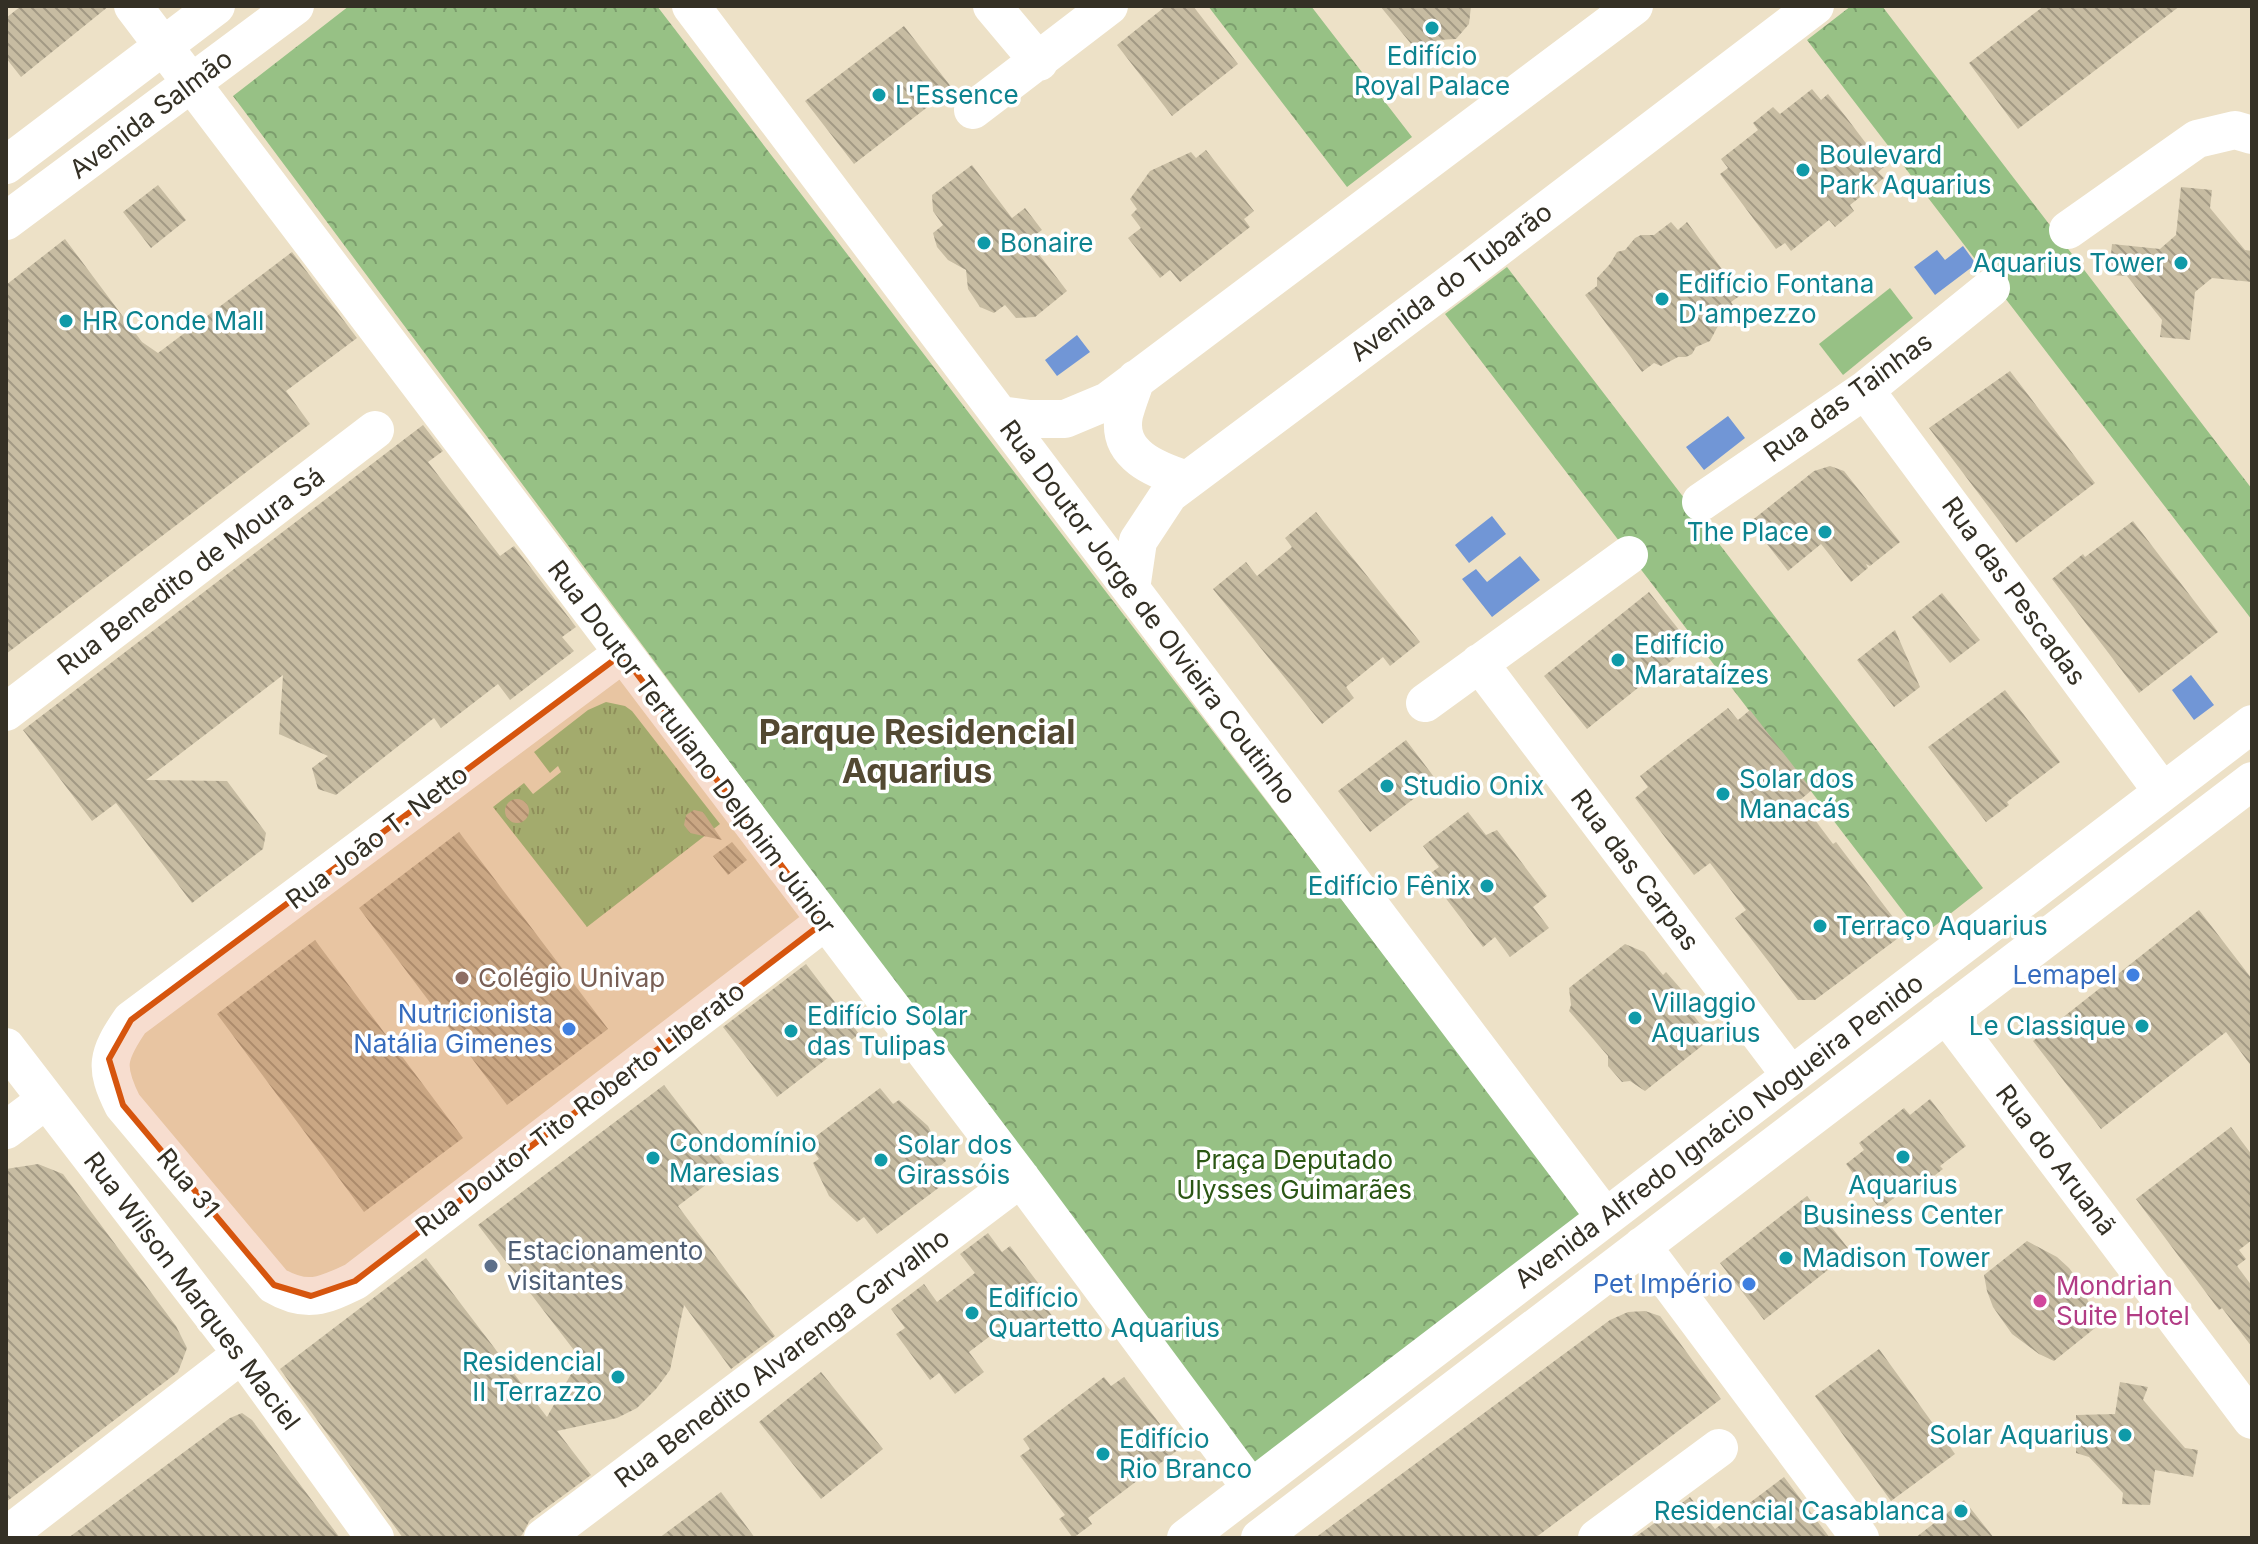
<svg xmlns="http://www.w3.org/2000/svg" width="2258" height="1544" font-family="Inter,sans-serif">
<style>
.grass{fill:url(#grass-tufts)}
.forest{fill:url(#forest-crowns)}
.pitch{fill:#97c185}
.water{fill:#7196d6}
.building{fill:url(#building-back-hatch)}
.lines{fill:none;stroke-linecap:round;stroke-linejoin:round}
.minor{stroke:#fff;stroke-width:38}
.marked{fill:#d6550e;fill-opacity:0.2;stroke:#d6550e;stroke-width:6;stroke-linejoin:round}
.culture-dot{fill:#0f9aa8;stroke:#fff;stroke-width:3}
.shop-dot{fill:#3f7fe0;stroke:#fff;stroke-width:3}
.education-dot{fill:#8d6e63;stroke:#fff;stroke-width:3}
.service-dot{fill:#5c6f8a;stroke:#fff;stroke-width:3}
.hotel-dot{fill:#d1479c;stroke:#fff;stroke-width:3}
.labels{text-anchor:middle;stroke-width:7;stroke-linejoin:round;paint-order:stroke}
.culture-label{font-size:26px;fill:#0d838f;stroke:#fff;text-anchor:start}
.street-label{font-size:26px;fill:#343025;stroke:#fff}
.shop-label{font-size:26px;fill:#366cbe;stroke:#fff;text-anchor:end}
.education-label{font-size:26px;fill:#785e54;stroke:#fff;text-anchor:start}
.park-label{font-size:26px;fill:#2b5714;stroke:#fff}
.service-label{font-size:26px;fill:#4e5e75;stroke:#fff;text-anchor:start}
.hotel-label{font-size:26px;fill:#b23c85;stroke:#fff;text-anchor:start}
.district-label{font-size:34px;font-weight:bold;fill:#534932;stroke:#fff}
</style>
<defs>
<pattern id="grass-tufts" width="24" height="20" patternUnits="userSpaceOnUse" patternTransform="scale(2)"><rect width="24" height="20" fill="#97c185"/><path d="M3 7l-1-3M5 7V3M7 7l1-3M15 17l-1-3M17 17v-4M19 17l1-3" fill="none" stroke="#7c9d6d"/></pattern>
<pattern id="forest-crowns" width="20" height="18" patternUnits="userSpaceOnUse" patternTransform="scale(2)"><rect width="20" height="18" fill="#97c185"/><path d="M2 6a3 3 0 1 1 6 0M12 15a3 3 0 1 1 6 0" fill="none" stroke="#7c9d6d"/></pattern>
<pattern id="building-back-hatch" width="6" height="6" patternUnits="userSpaceOnUse" patternTransform="scale(2)"><rect width="6" height="6" fill="#c7bca2"/><path d="M-1 5l2 2M0 0l6 6M5-1l2 2" fill="none" stroke="#a29984"/></pattern>
</defs>
<rect width="100%" height="100%" fill="#ede1c7"/>
<path class="grass" d="M606,702L625,706L632,711L720,824L587,927L493,807L524,783L533,794L561,772L558,766L550,773L534,752L588,710Z"/>
<path class="forest" d="M349,6H657L1586,1218L1255,1467L233,96Z
M1208,6H1311L1412,137L1347,187Z
M1851,6H1882L2252,489V620L1807,40Z
M1507,267L1983,888L1922,936L1445,314Z"/>
<path class="pitch" d="M1890,288L1913,318L1843,375L1819,344Z"/>
<path class="water" d="M1963,246L1976,264L1935,295L1914,267L1937,250L1945,260Z
M1077,335L1090,352L1057,376L1045,360Z
M1728,416L1745,438L1704,470L1686,447Z
M1492,516L1506,534L1469,563L1455,545Z
M1520,556L1540,580L1492,617L1462,579L1476,569L1487,582Z
M2191,675L2214,705L2194,720L2172,690Z"/>
<path class="building" d="M21,6H109L21,77L6,58V18Z
M1166,6H1193L1238,64L1172,116L1117,45Z
M1380,6H1471L1469,24L1456,39L1437,40L1429,50L1421,46L1417,51Z
M2044,6H2180L2018,129L1969,63Z
M904,26L952,88L854,164L805,101Z
M1812,89L1821,100L1828,94L1846,117L1884,167L1878,172L1884,178L1850,205L1854,211L1835,227L1829,220L1791,251L1785,243L1776,249L1720,174L1728,168L1721,159L1758,130L1753,123L1773,107L1780,114Z
M1206,150L1254,211L1244,219L1250,227L1180,282L1170,270L1160,278L1128,238L1141,228L1131,215L1137,209L1130,199L1150,171L1191,152L1196,158Z
M972,165L1012,218L1025,208L1042,230L1028,240L1067,291L1035,317L1016,318L1005,305L994,313L980,307L968,289L966,270L948,260L937,247L933,233L943,225L933,211L932,195Z
M158,185L186,220L151,248L123,212Z
M2181,187L2212,190L2210,208L2245,250L2252,251V282L2212,278L2195,292L2190,340L2160,337L2162,320L2127,276L2109,275L2112,244L2160,249L2176,235Z
M1671,222L1678,230L1687,222L1741,295L1731,302L1737,311L1719,324L1710,341L1696,347L1692,354L1686,357H1678L1661,366L1654,363L1642,372L1585,295L1597,286V278L1610,264L1617,252L1625,250L1635,238L1641,235H1654Z
M65,239L142,342L158,353L292,252L357,338L286,391L310,424L6,654V285Z
M2010,371L2095,483L2016,543L1929,428Z
M423,425L443,451L428,462L500,556L514,546L576,627L562,637L574,651L510,700L498,684L441,728L434,718L336,795L318,789L312,768L328,756L279,734L283,675L146,780L227,781L266,833L263,849L192,903L116,803L92,821L23,730Z
M1830,466L1844,471L1900,542L1870,566L1866,564L1868,568L1851,582L1821,544L1788,571L1750,522L1814,471Z
M1316,512L1420,642L1390,666L1383,657L1346,687L1354,698L1322,724L1213,589L1246,562L1257,576L1292,547L1285,538Z
M2133,521L2218,632L2139,693L2052,579L2083,554L2085,557Z
M1649,592L1691,645L1587,729L1544,676Z
M1942,593L1980,640L1950,663L1912,617Z
M1895,630L1920,687L1894,707L1857,660Z
M2005,690L2060,762L2007,802L2009,805L1986,822L1928,747Z
M1728,708L1738,720L1750,710L1812,790L1800,800L1833,844L1836,842L1905,933L1815,1000H1798L1735,918L1746,910L1710,863L1694,875L1635,798L1648,787L1640,776Z
M1406,740L1437,781L1370,832L1338,791Z
M505 811a12 12 0 1 1 24 0a12 12 0 1 1-24 0Z
M694,810L703,812L722,840L690,833L684,825L686,815Z
M1468,812L1486,835L1497,830L1547,896L1533,907L1549,928L1510,957L1495,937L1483,947L1428,875L1439,867L1423,846Z
M459,832L608,1029L507,1105L359,908Z
M732,842L747,860L728,875L713,856Z
M2199,910L2252,979V1067L2226,1032L2101,1129L2033,1041Z
M315,940L463,1138L364,1212L217,1014Z
M1625,944L1644,952L1663,975L1666,972L1688,997L1684,1003L1701,1025L1708,1041L1645,1091L1630,1081L1622,1082L1608,1066V1056L1569,1011L1571,1005L1569,988Z
M806,964L859,1034L777,1097L723,1027Z
M664,1085L728,1168L678,1206L775,1336L731,1369L684,1305L670,1370L656,1389L637,1408L617,1418L557,1431L591,1475L530,1520L522,1535L517,1538H403L280,1369L426,1258L547,1417L580,1358L478,1225Z
M880,1088L893,1104L899,1100L928,1126L946,1161L939,1167L949,1180L877,1234L864,1217L857,1222L829,1196L813,1163L819,1159L807,1143Z
M1930,1099L1966,1146L1940,1166L1943,1169L1912,1193L1908,1187L1880,1209L1846,1164L1864,1150L1859,1143L1904,1108L1910,1115Z
M2231,1127L2252,1155V1240L2239,1250L2246,1259L2237,1266L2252,1286V1347L2222,1308L2219,1310L2136,1199Z
M38,1164L63,1174L176,1326L187,1348L178,1372L6,1502V1169Z
M1807,1196L1851,1252L1764,1320L1720,1263Z
M988,1233L1002,1252L1010,1246L1045,1292L1038,1297L1053,1317L1024,1339L1010,1321L969,1352L984,1372L955,1394L939,1373L930,1380L896,1334L905,1328L891,1309L924,1284L937,1302L975,1273L960,1254Z
M2027,1241L2057,1257L2069,1268L2079,1281L2093,1312L2095,1328L2054,1361L2039,1354L2012,1334L1993,1307L1987,1291L1984,1275Z
M1645,1311L1660,1316L1721,1399L1535,1538H1315L1610,1320L1628,1312Z
M1879,1349L1955,1454L1891,1501L1815,1396Z
M821,1372L883,1449L821,1499L759,1422Z
M1104,1377L1111,1386L1124,1377L1179,1449L1088,1518L1092,1524L1073,1538L1059,1519L1065,1515L1020,1456L1030,1449L1023,1439Z
M2120,1382L2148,1387L2143,1400L2185,1448L2198,1450L2193,1477L2155,1470L2150,1505L2122,1504L2123,1493L2089,1457L2076,1453V1415L2115,1414Z
M242,1413L252,1420L340,1538H68L230,1418Z
M1784,1477L1830,1538H1634L1690,1497L1715,1529Z
M721,1492L755,1538H659Z
M1964,1500L1994,1538H1915Z"/>
<g class="lines">
<path class="minor" d="M133,6L1017,1173L1251,1488
M691,6L1605,1217
M992,6L1039,62
M973,110L1109,6
M6,165L216,6
M6,221L295,6
M2068,230L2197,139L2235,130L2252,135
M1136,379C1132,391 1127,403 1124,415C1116,455 1156,470 1187,480
M1865,390L2162,791
M1000,415L1030,419H1065L1108,401L1634,6
M1701,502L1865,390L1991,288
M1131,589L1138,541L1169,494L1462,275L1815,6
M622,654L131,1020C107,1055 104,1067 123,1105L274,1285C306,1304 324,1296 355,1281L824,922
M1479,663L1791,1076
M1425,703L1629,555
M6,712L375,430
M1946,1014L2252,1420
M6,1047L242,1354L375,1538
M6,1130L46,1100
M1642,1246L1860,1538
M6,1536L242,1354
M543,1538L1021,1178
M1186,1538L2252,724
M1260,1538L2252,781
M1597,1538L1719,1448"/>
</g>
<path class="marked" d="M622,654L824,922L355,1281L311,1296L274,1285L123,1105L109,1059L131,1020Z"/>
<g class="culture-dot">
<circle cx="1432" cy="28" r="8"/>
<circle cx="879" cy="95" r="8"/>
<circle cx="1803" cy="170" r="8"/>
<circle cx="984" cy="243" r="8"/>
<circle cx="2181" cy="263" r="8"/>
<circle cx="1662" cy="299" r="8"/>
<circle cx="66" cy="321" r="8"/>
<circle cx="1825" cy="532" r="8"/>
<circle cx="1618" cy="660" r="8"/>
<circle cx="1387" cy="786" r="8"/>
<circle cx="1723" cy="794" r="8"/>
<circle cx="1487" cy="886" r="8"/>
<circle cx="1820" cy="926" r="8"/>
<circle cx="1635" cy="1018" r="8"/>
<circle cx="2142" cy="1026" r="8"/>
<circle cx="791" cy="1031" r="8"/>
<circle cx="1903" cy="1157" r="8"/>
<circle cx="653" cy="1158" r="8"/>
<circle cx="881" cy="1160" r="8"/>
<circle cx="1786" cy="1258" r="8"/>
<circle cx="972" cy="1313" r="8"/>
<circle cx="618" cy="1377" r="8"/>
<circle cx="2125" cy="1435" r="8"/>
<circle cx="1103" cy="1454" r="8"/>
<circle cx="1961" cy="1511" r="8"/>
</g>
<g class="shop-dot">
<circle cx="2133" cy="975" r="8"/>
<circle cx="569" cy="1029" r="8"/>
<circle cx="1749" cy="1284" r="8"/>
</g>
<circle class="education-dot" cx="462" cy="978" r="8"/>
<circle class="service-dot" cx="491" cy="1266" r="8"/>
<circle class="hotel-dot" cx="2040" cy="1301" r="8"/>
<g class="labels">
<g class="culture-label">
<text x="1432" y="65" text-anchor="middle">Edifício<tspan x="1432" dy="30">Royal Palace</tspan></text>
<text x="895" y="104">L'Essence</text>
<text x="1819" y="164">Boulevard<tspan x="1819" dy="30">Park Aquarius</tspan></text>
<text x="1000" y="252">Bonaire</text>
<text x="2165" y="272" text-anchor="end">Aquarius Tower</text>
<text x="1678" y="293">Edifício Fontana<tspan x="1678" dy="30">D'ampezzo</tspan></text>
<text x="82" y="330">HR Conde Mall</text>
<text x="1809" y="541" text-anchor="end">The Place</text>
<text x="1634" y="654">Edifício<tspan x="1634" dy="30">Marataízes</tspan></text>
<text x="1739" y="788">Solar dos<tspan x="1739" dy="30">Manacás</tspan></text>
<text x="1403" y="795">Studio Onix</text>
<text x="1471" y="895" text-anchor="end">Edifício Fênix</text>
<text x="1836" y="935">Terraço Aquarius</text>
<text x="1651" y="1012">Villaggio<tspan x="1651" dy="30">Aquarius</tspan></text>
<text x="807" y="1025">Edifício Solar<tspan x="807" dy="30">das Tulipas</tspan></text>
<text x="2126" y="1035" text-anchor="end">Le Classique</text>
<text x="669" y="1152">Condomínio<tspan x="669" dy="30">Maresias</tspan></text>
<text x="897" y="1154">Solar dos<tspan x="897" dy="30">Girassóis</tspan></text>
<text x="1903" y="1194" text-anchor="middle">Aquarius<tspan x="1903" dy="30">Business Center</tspan></text>
<text x="1802" y="1267">Madison Tower</text>
<text x="988" y="1307">Edifício<tspan x="988" dy="30">Quartetto Aquarius</tspan></text>
<text x="602" y="1371" text-anchor="end">Residencial<tspan x="602" dy="30">II Terrazzo</tspan></text>
<text x="2109" y="1444" text-anchor="end">Solar Aquarius</text>
<text x="1119" y="1448">Edifício<tspan x="1119" dy="30">Rio Branco</tspan></text>
<text x="1945" y="1520" text-anchor="end">Residencial Casablanca</text>
</g>
<g class="street-label">
<text transform="translate(151 114) rotate(-37)" y="9">Avenida Salmão</text>
<text transform="translate(1451 282) rotate(-37)" y="9">Avenida do Tubarão</text>
<text transform="translate(1848 397) rotate(-36)" y="9">Rua das Tainhas</text>
<text transform="translate(191 571) rotate(-37)" y="9">Rua Benedito de Moura Sá</text>
<text transform="translate(2014 591) rotate(54)" y="9">Rua das Pescadas</text>
<text transform="translate(1148 612) rotate(53)" y="9">Rua Doutor Jorge de Olvieira Coutinho</text>
<text transform="translate(692 747) rotate(53)" y="9">Rua Doutor Tertuliano Delphim Júnior</text>
<text transform="translate(377 837) rotate(-37)" y="9">Rua João T. Netto</text>
<text transform="translate(1635 870) rotate(53)" y="9">Rua das Carpas</text>
<text transform="translate(580 1109) rotate(-37)" y="9">Rua Doutor Tito Roberto Liberato</text>
<text transform="translate(1719 1131) rotate(-37)" y="9">Avenida Alfredo Ignácio Nogueira Penido</text>
<text transform="translate(2056 1160) rotate(53)" y="9">Rua do Aruanã</text>
<text transform="translate(188 1183) rotate(50)" y="9">Rua 31</text>
<text transform="translate(192 1291) rotate(53)" y="9">Rua Wilson Marques Maciel</text>
<text transform="translate(782 1358) rotate(-37)" y="9">Rua Benedito Alvarenga Carvalho</text>
</g>
<g class="shop-label">
<text x="2117" y="984">Lemapel</text>
<text x="553" y="1023">Nutricionista<tspan x="553" dy="30">Natália Gimenes</tspan></text>
<text x="1733" y="1293">Pet Império</text>
</g>
<g class="education-label">
<text x="478" y="987">Colégio Univap</text>
</g>
<g class="park-label">
<text x="1294" y="1169">Praça Deputado<tspan x="1294" dy="30">Ulysses Guimarães</tspan></text>
</g>
<g class="service-label">
<text x="507" y="1260">Estacionamento<tspan x="507" dy="30">visitantes</tspan></text>
</g>
<g class="hotel-label">
<text x="2056" y="1295">Mondrian<tspan x="2056" dy="30">Suite Hotel</tspan></text>
</g>
<g class="district-label">
<text x="917" y="744">Parque Residencial<tspan x="917" dy="39">Aquarius</tspan></text>
</g>
</g>
<rect width="2258" height="1544" fill="none" stroke="#343025" stroke-width="16"/>
</svg>
